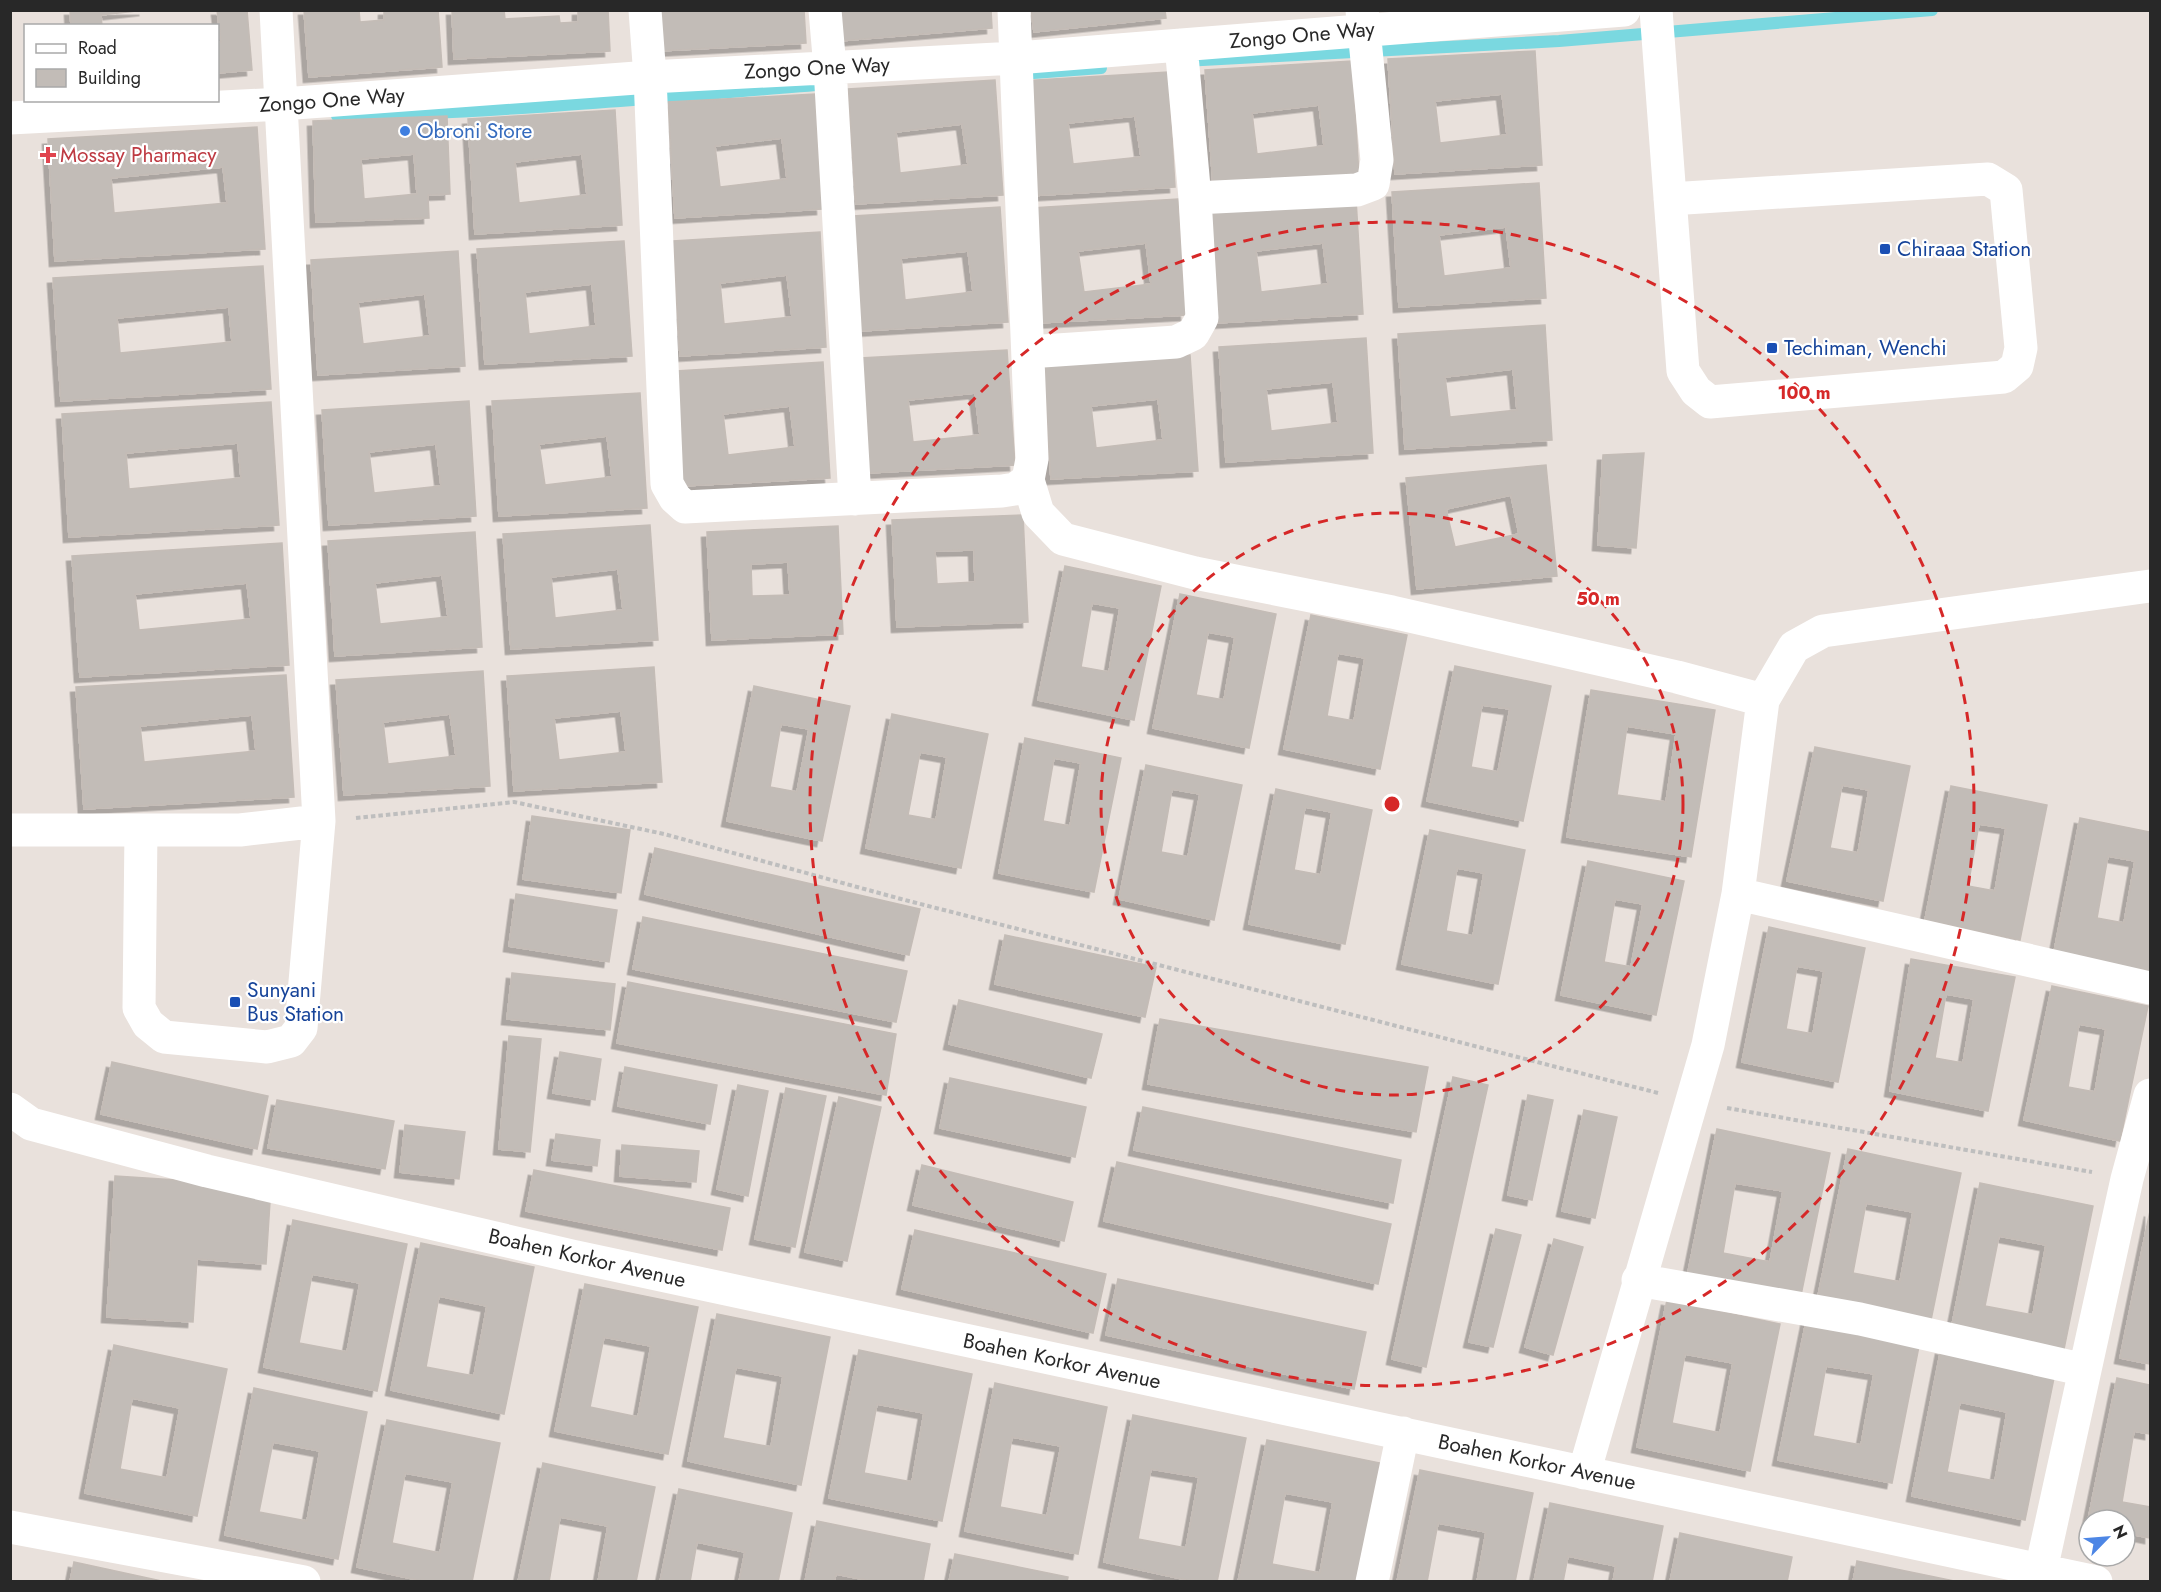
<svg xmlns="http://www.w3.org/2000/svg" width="2161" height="1592" font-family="Jost,sans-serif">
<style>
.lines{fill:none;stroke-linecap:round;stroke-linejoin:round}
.stream{stroke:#7ad8e0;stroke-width:12}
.building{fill:#c2bcb7;stroke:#c4bcb6;stroke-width:1.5;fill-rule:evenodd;filter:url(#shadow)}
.path{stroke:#bebebe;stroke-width:4;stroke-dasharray:4.5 3;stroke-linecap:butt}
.minor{stroke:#fff;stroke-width:33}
.ring{fill:none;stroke:#d62828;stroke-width:3;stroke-dasharray:10 8}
.shop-dot{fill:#3f7fe0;stroke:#fff;stroke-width:2}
.health-dot{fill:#e0444e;stroke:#fff;stroke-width:2}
.transit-dot{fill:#1a4fb4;stroke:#fff;stroke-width:2}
.labels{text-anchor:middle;stroke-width:4.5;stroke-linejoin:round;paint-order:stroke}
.street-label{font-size:21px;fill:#282828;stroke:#fff}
.shop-label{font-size:21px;fill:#366cbe;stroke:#fff;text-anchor:start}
.health-label{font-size:21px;fill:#be3a42;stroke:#fff;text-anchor:start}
.transit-label{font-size:21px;fill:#164399;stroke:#fff;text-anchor:start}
.centre{fill:#d62828;stroke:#fff;stroke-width:3}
.ring-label{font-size:18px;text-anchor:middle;font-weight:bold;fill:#d62828;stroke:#fff;stroke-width:4.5;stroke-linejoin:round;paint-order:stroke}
</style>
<defs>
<filter id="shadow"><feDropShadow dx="-5.5" dy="5.5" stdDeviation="0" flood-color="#0004"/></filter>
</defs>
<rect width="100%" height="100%" fill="#e9e1dc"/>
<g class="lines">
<path class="stream" d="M1184,61L1559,41L1932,10
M1020,74L1101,68
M337,116C501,113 665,97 829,84"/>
</g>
<path class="building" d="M70,10H145L101,15L102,26H71Z
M217,10H247L252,70L218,73V43L221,42Z
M304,10H359L360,22L384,20V10H438L442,67L309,77Z
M452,10H504L505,19L559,16L560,23L578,22V10H608L610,51L454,59Z
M656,10H804L806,43L659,51Z
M837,10H991L992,28L840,41Z
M1031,10H1165L1166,18L1034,32Z
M1535,51L1542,165L1395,174L1388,59ZM1502,94L1507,135L1440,143L1435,101Z
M1352,61L1359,176L1213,185L1205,70ZM1319,105L1324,146L1257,154L1252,113Z
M1168,72L1175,187L1029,196L1021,81ZM1135,116L1141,157L1073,164L1068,123Z
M995,80L1003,195L856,204L848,89ZM962,124L968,165L900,173L896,132Z
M815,94L822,209L675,218L668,102ZM782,138L787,179L720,187L715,146Z
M615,110L622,225L475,234L468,119ZM582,154L587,195L519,203L515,162Z
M447,116L450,194L428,195L429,218L316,222L313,121ZM414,154L417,194L364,199L361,159Z
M257,127L265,249L55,261L48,139ZM223,167L227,203L114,213L111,178Z
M1539,183L1546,298L1399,307L1392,192ZM1506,227L1511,268L1444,276L1439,235Z
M1178,199L1186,315L1038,323L1031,208ZM1146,243L1151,284L1084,292L1078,251Z
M1356,199L1363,314L1216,323L1209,208ZM1323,243L1328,284L1261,292L1256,251Z
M1000,207L1008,322L861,331L853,216ZM968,251L973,292L905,300L901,258Z
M820,232L826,347L680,356L673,241ZM787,275L792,317L724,324L720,283Z
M624,241L632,356L485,364L477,249ZM592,284L596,326L529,334L525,292Z
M458,251L465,366L318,375L311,260ZM425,294L430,336L363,344L358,302Z
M263,266L271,389L61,401L53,278ZM229,307L232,342L120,353L117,318Z
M1545,325L1552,440L1405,449L1398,334ZM1513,369L1517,410L1450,417L1445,377Z
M1366,338L1373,453L1226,462L1219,347ZM1333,382L1338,423L1271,431L1266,389Z
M1007,350L1015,465L868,473L860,358ZM975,393L980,435L913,442L908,400Z
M1190,355L1198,471L1051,479L1043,364ZM1158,399L1163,440L1096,448L1091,406Z
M823,362L830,478L683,486L676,371ZM790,406L795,447L728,455L723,414Z
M640,393L647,508L499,516L492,401ZM607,436L612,477L545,485L539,444Z
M469,401L476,516L329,525L322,410ZM436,444L441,486L374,493L369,452Z
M271,402L279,525L69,537L62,414ZM238,443L241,478L129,489L126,453Z
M1644,453L1636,548L1598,545L1603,455Z
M1546,465L1557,576L1417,589L1406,478ZM1511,495L1519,534L1455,547L1446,509Z
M1023,515L1028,622L897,627L892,520ZM974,550L975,582L937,584L935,551Z
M650,525L658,640L511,649L503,534ZM618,569L623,610L555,618L551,577Z
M838,526L843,634L712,640L707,532ZM788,562L790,595L752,596L751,564Z
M475,532L482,647L335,656L328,541ZM442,575L448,617L380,624L375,583Z
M282,543L289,665L80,677L72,556ZM247,583L251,619L139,630L135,594Z
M1065,566L1161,586L1134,720L1038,700ZM1092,603L1120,608L1109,672L1081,667Z
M1180,594L1276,614L1249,748L1153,728ZM1208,632L1235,637L1224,700L1196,695Z
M1311,615L1407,635L1380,769L1284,749ZM1338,653L1365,658L1354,721L1327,716Z
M1455,666L1551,686L1523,821L1427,801ZM1482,705L1510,709L1498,772L1471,767Z
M654,667L662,782L514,791L507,676ZM621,711L626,752L559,760L554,718Z
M483,671L490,786L344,795L336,680ZM450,714L456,756L388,764L383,722Z
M286,675L294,797L84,809L76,687ZM252,715L256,751L144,762L140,726Z
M754,686L850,706L822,841L727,821ZM781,724L809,729L797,792L770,787Z
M1591,690L1715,710L1691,857L1567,837ZM1627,726L1676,734L1666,802L1617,795Z
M892,714L988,734L961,868L866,848ZM920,752L947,757L936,820L908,815Z
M1025,738L1121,758L1094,892L999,873ZM1054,758L1081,763L1070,826L1043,821Z
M1815,747L1910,766L1883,901L1787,881ZM1842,785L1869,790L1858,853L1830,848Z
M1146,765L1242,785L1214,920L1119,899ZM1172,789L1200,794L1188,857L1161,852Z
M1951,786L2047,805L2020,940L1925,920ZM1979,824L2006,828L1995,891L1968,886Z
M1276,789L1372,810L1345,944L1249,924ZM1305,807L1332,812L1321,875L1294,870Z
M532,816L630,830L621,893L523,879Z
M2080,818L2150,832V972L2054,952ZM2108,856L2135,861L2124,923L2097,918Z
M1430,830L1525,850L1498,984L1402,964ZM1457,868L1484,873L1473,936L1446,931Z
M655,848L920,909L909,955L645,894Z
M1588,861L1684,881L1656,1015L1561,995ZM1615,899L1643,904L1631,967L1604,962Z
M516,894L617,910L609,962L509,946Z
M643,917L907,971L896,1022L633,969Z
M1769,927L1865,948L1838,1082L1742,1062ZM1797,966L1824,971L1813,1034L1786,1029Z
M1005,935L1156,967L1145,1017L995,984Z
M1911,959L2015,977L1988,1111L1890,1091ZM1946,994L1974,999L1963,1063L1935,1058Z
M512,973L615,984L610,1030L507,1019Z
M628,982L896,1034L886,1095L617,1043Z
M2052,986L2148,1006L2120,1141L2024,1120ZM2079,1024L2106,1029L2095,1092L2068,1087Z
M959,1000L1102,1034L1091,1078L949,1044Z
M1160,1019L1428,1067L1416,1132L1148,1084Z
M509,1036L541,1039L530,1152L499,1149Z
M560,1052L601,1059L595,1100L553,1093Z
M112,1062L268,1096L257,1149L101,1114Z
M625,1067L717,1085L710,1124L618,1106Z
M1453,1077L1488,1085L1426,1367L1392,1359Z
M950,1078L1086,1107L1075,1157L940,1128Z
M738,1085L768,1091L748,1196L717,1189Z
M786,1088L826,1096L795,1247L755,1239Z
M1528,1095L1553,1100L1532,1200L1508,1195Z
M839,1097L881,1107L847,1261L805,1252Z
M277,1100L394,1121L385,1169L268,1148Z
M1143,1107L1401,1160L1393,1203L1134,1150Z
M1584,1110L1617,1117L1595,1218L1562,1211Z
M405,1125L465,1132L459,1179L400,1172Z
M1717,1129L1830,1153L1800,1300L1687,1277ZM1735,1183L1783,1191L1770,1262L1723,1253Z
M556,1134L600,1140L597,1166L552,1160Z
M622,1145L699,1151L696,1182L620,1176Z
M1848,1149L1961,1173L1931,1320L1818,1296ZM1866,1203L1913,1212L1900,1282L1853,1273Z
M1117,1162L1391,1224L1378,1284L1104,1221Z
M922,1165L1073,1202L1064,1241L913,1205Z
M534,1170L730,1208L722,1250L526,1211Z
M115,1176L271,1186L266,1264L197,1259L193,1322L107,1317Z
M1980,1183L2093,1206L2063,1354L1951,1330ZM1999,1236L2046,1245L2033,1315L1985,1306Z
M2150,1211V1364L2120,1358Z
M293,1220L407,1244L377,1391L264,1367ZM312,1274L360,1283L347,1352L299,1343Z
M1496,1229L1521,1235L1493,1347L1469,1342Z
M915,1230L1106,1274L1093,1333L902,1289Z
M1554,1239L1583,1247L1553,1355L1525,1347Z
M421,1243L534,1267L504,1414L391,1390ZM439,1296L487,1306L474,1376L426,1367Z
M1118,1279L1366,1332L1354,1389L1106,1335Z
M585,1284L698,1307L668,1454L555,1431ZM604,1337L651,1346L638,1417L590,1407Z
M1667,1300L1780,1324L1750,1471L1637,1447ZM1685,1354L1733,1363L1720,1433L1672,1423Z
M1808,1312L1921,1336L1892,1483L1778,1460ZM1826,1366L1874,1374L1861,1445L1813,1436Z
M717,1314L830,1337L801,1485L688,1461ZM736,1367L783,1376L771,1447L723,1438Z
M114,1345L227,1369L197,1516L85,1493ZM132,1398L180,1408L167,1478L120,1469Z
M1941,1349L2055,1373L2025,1520L1912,1496ZM1960,1402L2007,1412L1995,1481L1947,1472Z
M859,1350L972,1374L942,1521L829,1498ZM877,1404L924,1413L912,1482L864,1473Z
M2117,1378L2150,1385V1434L2134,1431L2122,1502L2150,1507V1538L2125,1533V1520H2089V1525H2087Z
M995,1383L1107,1407L1078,1554L965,1531ZM1012,1437L1061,1446L1047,1516L1000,1507Z
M254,1388L367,1412L338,1559L225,1535ZM273,1442L320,1451L307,1521L259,1512Z
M1133,1415L1246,1438L1217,1582H1196L1104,1562ZM1151,1469L1199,1477L1186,1548L1138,1539Z
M387,1420L500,1443L472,1582H427L357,1567ZM405,1473L453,1482L440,1553L392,1543Z
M1267,1440L1380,1463L1356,1582H1238ZM1285,1493L1333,1502L1320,1573L1272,1564Z
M543,1463L655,1487L636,1582H598L608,1526L560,1517L549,1582H518Z
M1420,1470L1533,1493L1515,1582H1477L1486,1532L1438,1523L1427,1582H1397Z
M679,1489L792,1513L778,1582H739L745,1552L697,1542L690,1582H660Z
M1550,1503L1663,1526L1652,1582H1613L1616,1566L1568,1556L1563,1582H1534Z
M817,1521L930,1544L923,1582H876L836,1574L834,1582H805Z
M1680,1533L1792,1557L1787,1582H1670Z
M955,1554L1068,1577L1067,1582H949Z
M1857,1561L1959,1582H1853Z
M74,1562L166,1582H70Z"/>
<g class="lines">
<path class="path" d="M356,818L514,802L664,834L901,899L1658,1093
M1727,1108L2092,1172"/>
<path class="minor" d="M645,10L650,77L667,484L675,498L685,507L1002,491L1015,489L1028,480L1032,459L1014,10
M825,10L830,68L855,499
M1656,10L1683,371L1696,391L1710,402L2004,377L2017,366L2021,348L2006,190L1988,179L1670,199
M10,118L282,104L650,77L1016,58L1624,10
M1195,198L1357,190L1373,184L1377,160L1362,10
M1028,352L1176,342L1193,334L1202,318L1195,198L1181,45
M1028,480L1038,513L1063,539L1195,573L1392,612L1677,677L1763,700
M10,830H240L319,821L276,10
M141,830L139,1008L148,1024L164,1037L267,1047L291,1041L301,1028L319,821
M1738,894L2150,988
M10,1109L31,1124L207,1171L572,1256L2096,1582
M1638,1280L1860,1319L2085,1370
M1584,1473L1708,1045L1738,894L1763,700L1794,647L1823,631L2150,586
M10,1527L304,1582
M2041,1570L2127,1179L2150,1095
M1372,1582L1403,1433"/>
</g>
<g class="ring">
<circle cx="1392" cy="804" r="291"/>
<circle cx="1392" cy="804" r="582"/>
</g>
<circle class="shop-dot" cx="405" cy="131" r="6"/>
<path class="health-dot" d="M45 146h6v6h6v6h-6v6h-6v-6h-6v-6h6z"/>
<g class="transit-dot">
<rect x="1879" y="243" width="12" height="12" rx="3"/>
<rect x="1766" y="342" width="12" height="12" rx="3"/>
<rect x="229" y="996" width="12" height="12" rx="3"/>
</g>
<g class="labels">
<g class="street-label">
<text transform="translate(1302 35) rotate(-5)" y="7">Zongo One Way</text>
<text transform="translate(817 68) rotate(-3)" y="7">Zongo One Way</text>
<text transform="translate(332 100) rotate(-4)" y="7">Zongo One Way</text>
<text transform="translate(587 1258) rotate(13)" y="7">Boahen Korkor Avenue</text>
<text transform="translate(1062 1361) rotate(12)" y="7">Boahen Korkor Avenue</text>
<text transform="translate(1537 1462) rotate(12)" y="7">Boahen Korkor Avenue</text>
</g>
<g class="shop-label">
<text x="417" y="138">Obroni Store</text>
</g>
<g class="health-label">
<text x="60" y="162">Mossay Pharmacy</text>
</g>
<g class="transit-label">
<text x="1897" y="256">Chiraaa Station</text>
<text x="1784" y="355">Techiman, Wenchi</text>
<text x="247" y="997">Sunyani<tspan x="247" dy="24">Bus Station</tspan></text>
</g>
</g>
<circle cx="1392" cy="804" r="9" class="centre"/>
<g class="ring-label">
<text x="1804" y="399">100 m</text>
<text x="1598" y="605">50 m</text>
</g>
<rect width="2161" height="1592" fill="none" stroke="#282828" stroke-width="24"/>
<rect x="24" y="24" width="195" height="78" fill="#ffffff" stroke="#a9a9a9" stroke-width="1.5"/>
<rect x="36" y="44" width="30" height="9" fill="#ffffff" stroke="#a9a9a9" stroke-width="1.5"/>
<text x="78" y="54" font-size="18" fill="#282828">Road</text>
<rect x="36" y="69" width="30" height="18" fill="#c2bcb7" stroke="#a9a9a9" stroke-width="1.5"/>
<text x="78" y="84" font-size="18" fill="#282828">Building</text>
<g transform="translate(2107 1538) rotate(65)"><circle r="28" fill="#ffffff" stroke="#a9a9a9" stroke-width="1.5"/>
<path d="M0-4.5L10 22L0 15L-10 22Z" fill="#4d86e5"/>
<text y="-9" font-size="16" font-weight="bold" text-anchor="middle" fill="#282828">N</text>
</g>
</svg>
